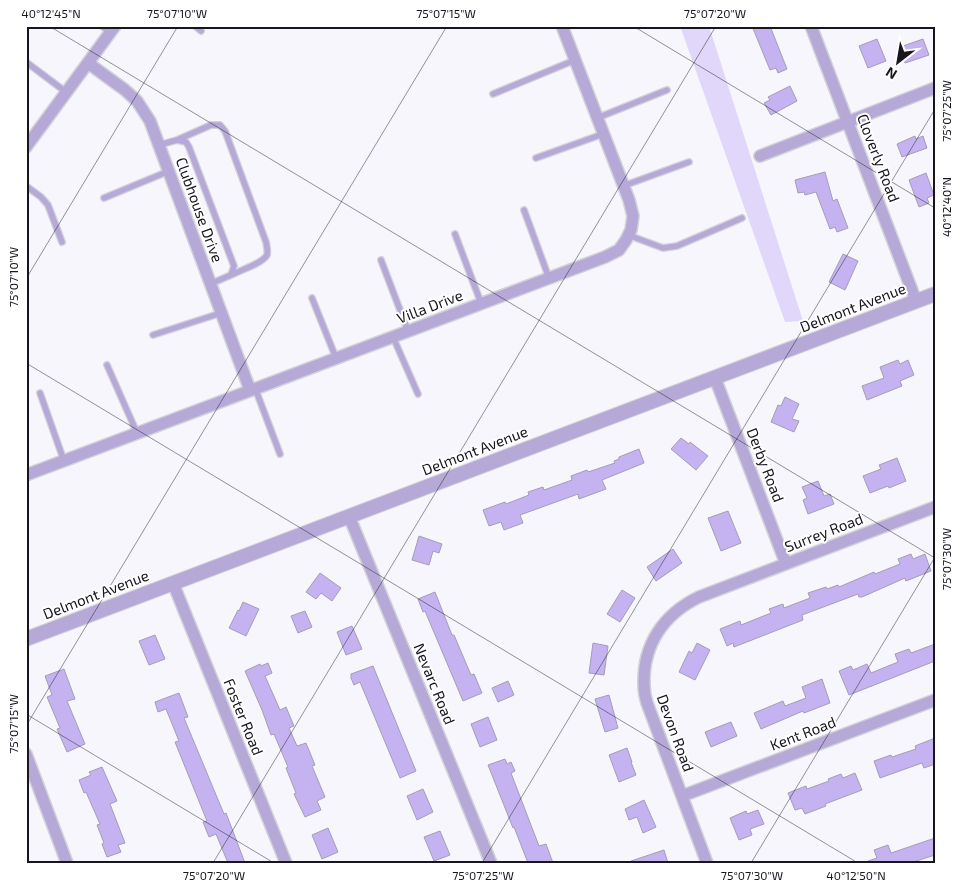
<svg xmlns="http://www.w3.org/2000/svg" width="961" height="889" font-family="'Exo 2',sans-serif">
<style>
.green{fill:#e1d7fb}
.building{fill:#c5b3f1;stroke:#a49db8}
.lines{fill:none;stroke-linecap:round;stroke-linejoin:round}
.service-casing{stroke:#d3d2d9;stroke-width:8}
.minor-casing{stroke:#d3d2d9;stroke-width:14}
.tertiary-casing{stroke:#d3d2d9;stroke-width:16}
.service{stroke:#b6a9d7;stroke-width:5.5}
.minor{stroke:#b6a9d7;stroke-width:11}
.tertiary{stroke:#b6a9d7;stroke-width:14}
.ticks{fill:none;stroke:#18151f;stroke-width:1;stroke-opacity:0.45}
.labels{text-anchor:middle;stroke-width:4;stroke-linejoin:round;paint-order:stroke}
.street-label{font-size:15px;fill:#18151f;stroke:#fff}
.neatline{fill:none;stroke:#18151f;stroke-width:2}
.ticks-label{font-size:12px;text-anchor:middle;fill:#18151f}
</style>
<rect width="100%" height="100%" fill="#f7f6fc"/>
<path class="green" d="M680,26H709L803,321L785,322Z"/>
<path class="building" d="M752,26H770L787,69L778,73L776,68L770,70Z
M877,39L886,61L868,68L859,46Z
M923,39L929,55L905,63L900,47Z
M790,86L797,101L771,115L764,103L770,100L768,97Z
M915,136L916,139L923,136L927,148L902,157L897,144Z
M825,172L833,201L837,199L848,228L837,232L835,227L830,229L816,192L805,195L804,192L798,193L795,180Z
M926,173L934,195L927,198L929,203L919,207L909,180Z
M843,254L858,261L845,290L829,282Z
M898,360L900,364L908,360L914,375L900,381L902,386L867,400L862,386L884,378L880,367Z
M785,397L799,404L792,419L799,421L794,432L771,422L778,405L781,406Z
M681,438L689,444L690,442L708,456L696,470L671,449Z
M639,449L644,463L602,480L606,489L579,499L578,494L520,515L523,523L504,530L501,522L489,526L483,510L505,502L506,504L529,495L528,492L543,487L544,490L572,480L571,476L587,470L588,472L615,463L614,461L619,459V457Z
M897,458L906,481L889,488L888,486L870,493L863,476L881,469L879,465Z
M818,481L824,496L830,494L834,504L808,514L803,500L807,498L802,487Z
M728,511L741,543L721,551L708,518Z
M419,536L442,544L439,553L433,551L429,565L412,560Z
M673,549L682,563L656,581L647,567Z
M911,554L913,559L925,554L931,571L906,581L905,578L862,597H859L858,594L802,615L803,620L734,647L733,643L727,646L720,629L740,621L741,625L771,613L769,609L783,604L784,608L810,598L808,593L826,587L827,589L838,585L839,587L874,572L875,574L900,564L898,559Z
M320,573L341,588L332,601L321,593L316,599L306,592Z
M622,590L635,598L620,622L607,614Z
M435,592L452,635H454L471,675L474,674L482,693L463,701L425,611L423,612L418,599Z
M243,602L259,609L246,636L229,628L238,610L239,611Z
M305,611L312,627L298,633L291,616Z
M352,626L362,649L346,655L337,632Z
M155,635L165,659L149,665L139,641Z
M593,643L608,646L604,675L589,673Z
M697,643L710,650L695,680L679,672L689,651L692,653Z
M935,644V661L849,695L839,671L851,666L853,670L867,664L871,673L898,662L895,654L909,649L911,653Z
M268,663L272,673L265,676L280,710L286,707L294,726L289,728L297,746L306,743L315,765L312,766L325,797L317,801L321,810L305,817L294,794L296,793L286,768L288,767L274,734L271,735L262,710L245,671L260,664L261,666Z
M373,666L416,771L400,778L360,682L354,685L351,678V674Z
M64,669L75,699L67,701L85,744L67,752L57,729L60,728L47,697L52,695L45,676Z
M822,679L830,703L804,713L803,711L761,729L754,713L783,701L785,706L806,698L802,687Z
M508,681L514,695L498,702L492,688Z
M179,693L188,717L184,718L224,814L226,813L245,863H228L216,834L209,837L203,822L207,821L175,742L179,741L166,709L158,712L155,702Z
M609,695L618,728L605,732L595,699Z
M488,717L497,740L480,747L471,724Z
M731,722L737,736L711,747L705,732Z
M935,738V764L924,768L922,763L880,778L874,761L891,755L892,757L916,749L915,746Z
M627,748L632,762H631L636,775L619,782L609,755Z
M505,759L507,764L511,762L515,771L511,773L539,846L546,844L553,863H528L514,827L513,828L488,765Z
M102,767L117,801L110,804L125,843L118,845L121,852L107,857L102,844L104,843L97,825L100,824L86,792L84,793L79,780L91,775L89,772Z
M855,773L862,790L825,804L826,806L805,814L802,808L795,810L788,793L806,786L807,789L829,781L828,779L841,774L843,778Z
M423,789L433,812L417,820L407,796Z
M644,800L656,827L643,833L637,817L629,820L625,809Z
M758,810L764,824L750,829L752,835L739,840L730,818L746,811L747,814Z
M328,828L338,852L322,859L312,835Z
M440,831L450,855L434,861L424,837Z
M935,838V855L910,863H869L868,861L877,858L874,850L888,845L891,853Z
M664,850L668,863H631V861Z"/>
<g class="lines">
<g class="service-casing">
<path id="service" d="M102,26L111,33
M195,26L201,31
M26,62L66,92
M493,94L575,60
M597,118L667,90
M177,140L211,125H220L225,131L266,242C267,247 268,251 267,255C263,263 239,271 231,275
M159,145L177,140L186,142L189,147L234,266L231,275L210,284
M536,158L603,134
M26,186L41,197L48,205L62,242
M623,186L689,162
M104,198L169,171
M524,210L549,278
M455,234L481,303
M628,235L663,248L677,246L742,218
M381,260L408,331
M312,298L336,358
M153,335L221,313
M393,337L418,394
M107,365L137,433
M255,388L280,454
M40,393L64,461"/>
</g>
<g class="minor-casing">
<path id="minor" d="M811,26L916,301
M88,63L125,90L137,101L150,121L250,390
M26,147L115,26
M760,156L935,88
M715,378L786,564
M26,475L605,257L619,250L626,240L631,230L633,216L629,200L562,26
M349,516L491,863
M173,583L286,863
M26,754L67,863
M682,796L935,700
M707,863L647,703C645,697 644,690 644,684C643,644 664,614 699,597L935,507"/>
</g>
<g class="tertiary-casing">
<path id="tertiary" d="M26,639L935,294"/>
</g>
<use href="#service" class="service"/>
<use href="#minor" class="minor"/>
<use href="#tertiary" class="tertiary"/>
</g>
<path class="ticks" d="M49,26L935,558M633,26L935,208M26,279L178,26M26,363L858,863M26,714L274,863M26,726L447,26M213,863L716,26M482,863L935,109M751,863L935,557"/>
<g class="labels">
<g class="street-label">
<text transform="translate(878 158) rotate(69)" y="5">Cloverly Road</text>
<text transform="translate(199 210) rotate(70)" y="5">Clubhouse Drive</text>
<text transform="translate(430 307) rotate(-21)" y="5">Villa Drive</text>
<text transform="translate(853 308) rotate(-21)" y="5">Delmont Avenue</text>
<text transform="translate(475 451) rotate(-21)" y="5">Delmont Avenue</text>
<text transform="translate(765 465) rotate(69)" y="5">Derby Road</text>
<text transform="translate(824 533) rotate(-21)" y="5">Surrey Road</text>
<text transform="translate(96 595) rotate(-21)" y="5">Delmont Avenue</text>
<text transform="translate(434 684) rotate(68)" y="5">Nevarc Road</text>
<text transform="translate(243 717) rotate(68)" y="5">Foster Road</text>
<text transform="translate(675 733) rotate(70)" y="5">Devon Road</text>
<text transform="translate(803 734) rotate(-21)" y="5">Kent Road</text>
</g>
</g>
<rect width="961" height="889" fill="none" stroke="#ffffff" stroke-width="55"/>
<g transform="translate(898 62) rotate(211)" stroke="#ffffff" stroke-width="4" paint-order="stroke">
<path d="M0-4L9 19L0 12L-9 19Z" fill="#18151f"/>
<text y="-8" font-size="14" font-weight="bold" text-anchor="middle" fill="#18151f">N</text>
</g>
<rect x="28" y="28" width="906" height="834" class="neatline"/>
<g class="ticks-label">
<text x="51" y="18">40°12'45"N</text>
<text x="177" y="18">75°07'10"W</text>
<text x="446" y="18">75°07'15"W</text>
<text x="715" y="18">75°07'20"W</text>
<text transform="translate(947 111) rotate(-90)" y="4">75°07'25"W</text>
<text transform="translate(947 207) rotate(-90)" y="4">40°12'40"N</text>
<text transform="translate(14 277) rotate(-90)" y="4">75°07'10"W</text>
<text transform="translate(947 559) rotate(-90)" y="4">75°07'30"W</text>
<text transform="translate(14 724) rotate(-90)" y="4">75°07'15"W</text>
<text x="214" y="880">75°07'20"W</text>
<text x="483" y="880">75°07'25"W</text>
<text x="752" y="880">75°07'30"W</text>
<text x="856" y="880">40°12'50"N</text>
</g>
</svg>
